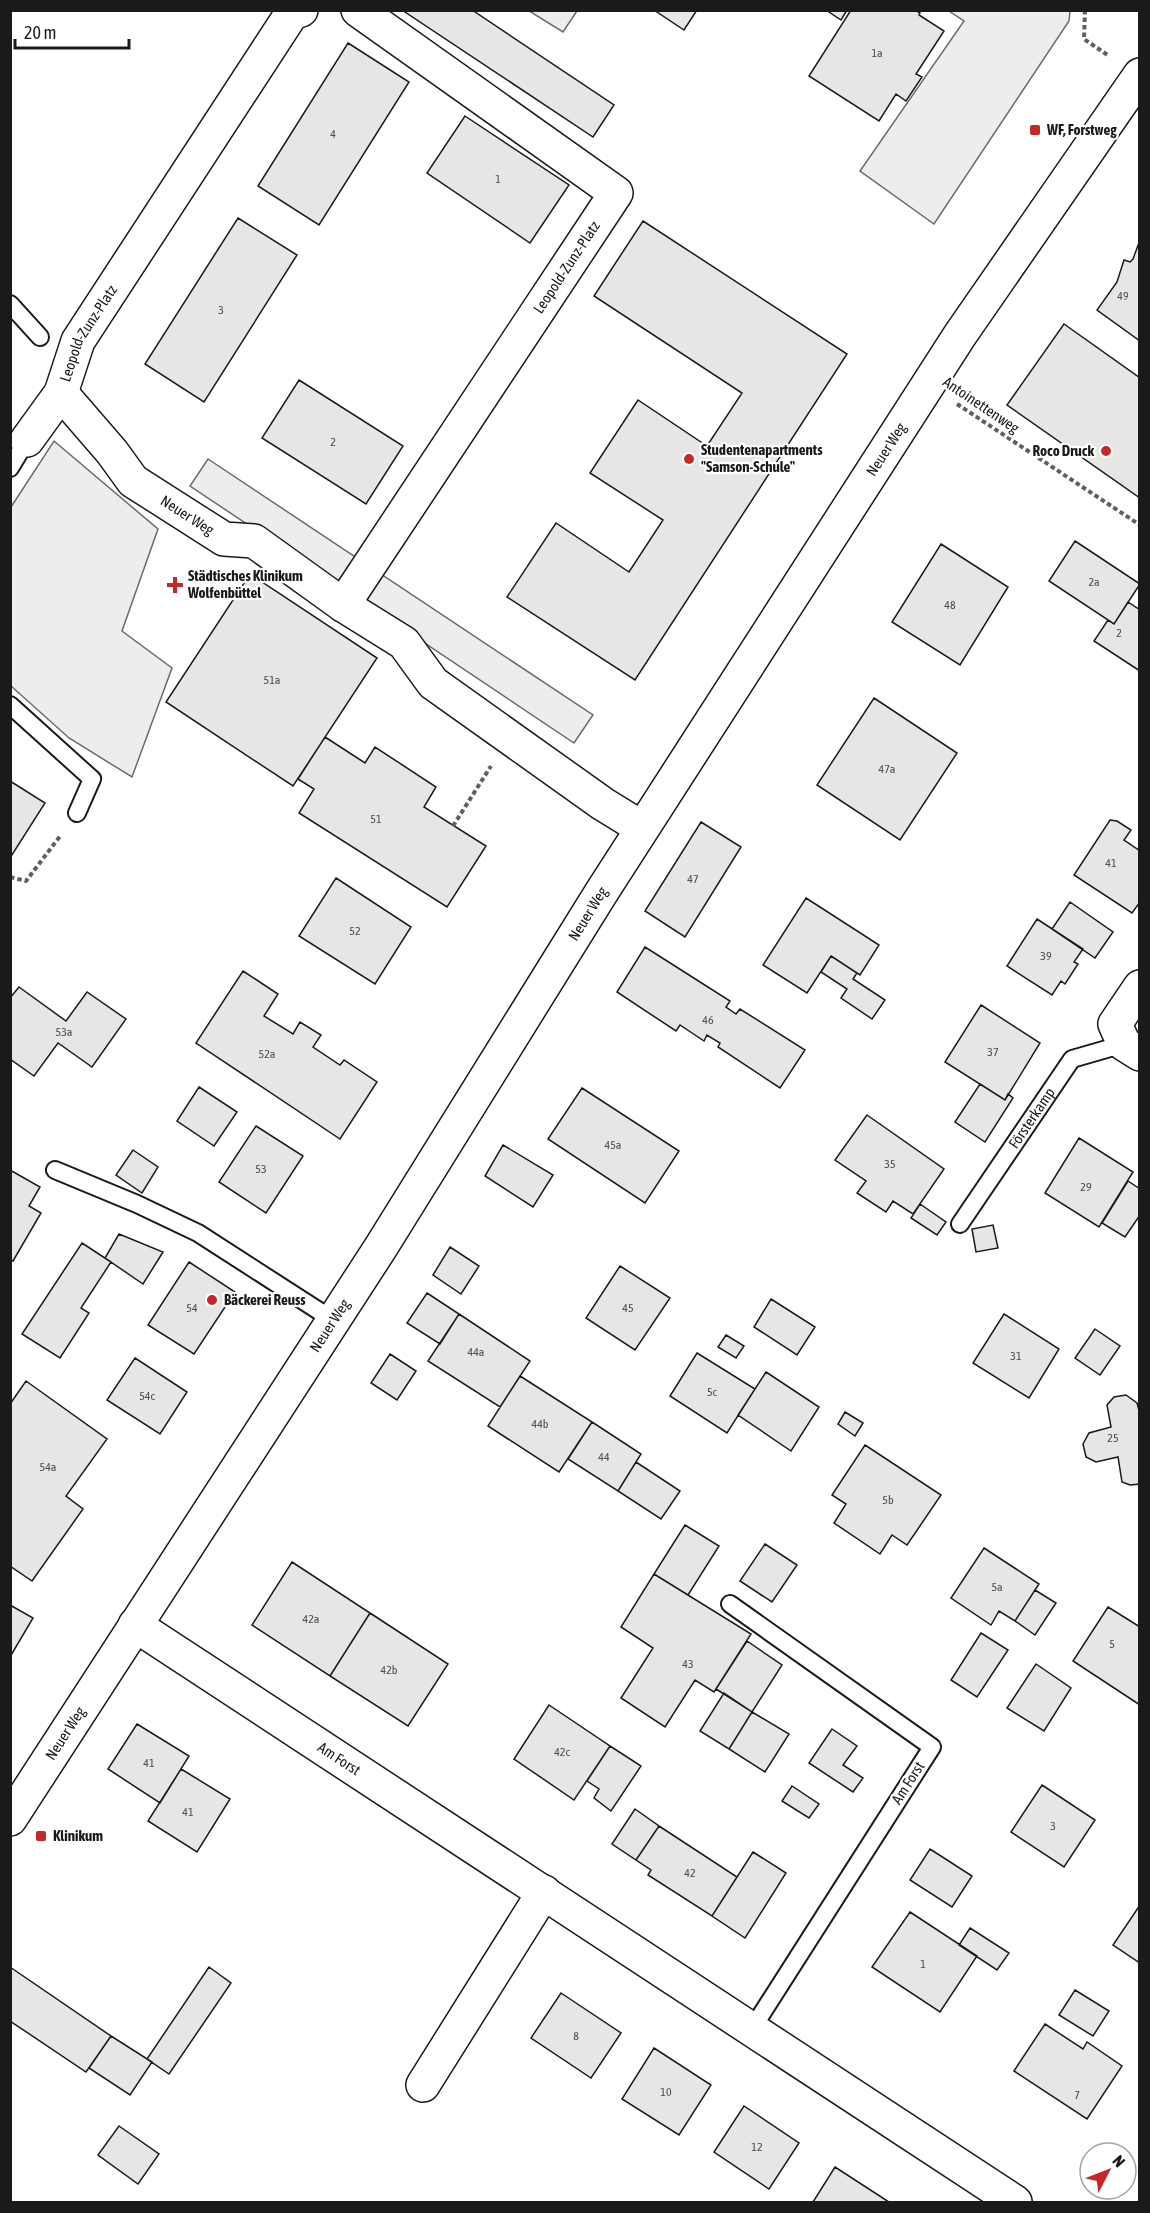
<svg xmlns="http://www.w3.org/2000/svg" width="1150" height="2213" font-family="'Asap Condensed',sans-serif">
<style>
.parking{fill:#ededed;stroke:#6a6a6a;stroke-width:1.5}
.building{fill:#e6e6e6;stroke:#1a1a1a;stroke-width:1.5}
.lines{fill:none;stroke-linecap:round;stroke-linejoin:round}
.lane-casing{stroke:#1a1a1a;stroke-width:20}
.street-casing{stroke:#1a1a1a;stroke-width:36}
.primary-casing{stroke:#1a1a1a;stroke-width:36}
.path{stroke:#5f5f5f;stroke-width:4;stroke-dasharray:4.5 3;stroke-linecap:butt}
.lane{stroke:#fff;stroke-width:16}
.street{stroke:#fff;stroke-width:33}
.primary{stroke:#fff;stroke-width:33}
.poi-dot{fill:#c62828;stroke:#fff;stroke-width:2}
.labels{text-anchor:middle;stroke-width:4.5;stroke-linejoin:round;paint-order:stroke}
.number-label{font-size:12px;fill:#4d4d4d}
.poi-label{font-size:15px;font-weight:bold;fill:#1a1a1a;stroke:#fff;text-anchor:start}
.street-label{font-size:15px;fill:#1a1a1a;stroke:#fff}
</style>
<rect width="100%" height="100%" fill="#fff"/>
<path class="parking" d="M529,11L577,10V11L563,32Z
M949,11H1070L1069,21L934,224L860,171L964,21Z
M54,441L158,529L122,631L172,668L132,777L69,738L11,686V507Z
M208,459L593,715L574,743L190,486Z"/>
<path class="building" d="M402,10H472L614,105L593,137Z
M654,10H697L684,30Z
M826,10H847L841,20Z
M851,10H915L920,13L919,15L944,31L916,74L922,77L906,101L896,94L879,121L809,76Z
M348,43L409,82L319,225L258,186Z
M465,116L569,185L530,243L427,173Z
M238,218L297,255L204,402L145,364Z
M643,221L847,354L635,680L507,597L556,523L629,572L663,520L590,473L638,400L707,446L742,393L594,296Z
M1140,240V341L1097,310L1117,282L1124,260L1130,262L1133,259Z
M1064,324L1140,378V498L1007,405Z
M299,380L403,446L366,504L262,438Z
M1075,541L1140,584L1114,624L1049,581Z
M941,544L1008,587L960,665L892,622Z
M250,574L377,658L293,786L166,702Z
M1128,602L1140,610V671L1094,641L1108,620L1114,624Z
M874,698L957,753L900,840L817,785Z
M325,737L365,763L375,747L436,787L424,807L486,846L447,907L299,813L314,789L298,779Z
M10,781L45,803L10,858Z
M1110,820L1117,821L1131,830L1124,840L1140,851V902L1132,913L1074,875Z
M701,822L741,847L685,937L645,911Z
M336,878L411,927L375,984L299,936Z
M806,898L879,945L860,975L831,956L807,993L763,965Z
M1070,902L1113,932L1095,958L1052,929Z
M1037,919L1083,949L1074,962L1078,964L1065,984L1061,981L1052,995L1007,966Z
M645,947L730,1001L726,1007L736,1014L740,1009L805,1050L780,1088L718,1047L720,1043L707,1035L704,1041L680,1025L676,1031L617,992Z
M831,956L857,973L853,979L885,1000L872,1019L841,998L847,989L821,972Z
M243,971L278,994L264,1016L293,1034L300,1022L321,1035L313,1047L340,1065L344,1060L377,1082L340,1139L196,1043Z
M19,987L66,1021L87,992L126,1019L92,1067L58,1043L34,1076L10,1059V998Z
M981,1005L1040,1043L1005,1100L945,1062Z
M980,1084L1005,1100L1008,1094L1013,1098L985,1142L955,1122Z
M199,1087L237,1112L214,1146L177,1121Z
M582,1088L679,1151L645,1203L548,1139Z
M867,1115L944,1169L913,1214L893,1201L886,1212L857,1193L866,1181L835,1160Z
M256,1126L303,1156L266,1213L219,1182Z
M1079,1138L1133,1172L1099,1227L1045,1193Z
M503,1145L553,1175L533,1207L485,1176Z
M133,1150L158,1167L142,1193L116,1175Z
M10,1170L40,1187L29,1206L41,1213L13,1261L10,1260Z
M1128,1181L1140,1189V1215L1125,1237L1102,1223Z
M920,1204L946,1222L937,1235L911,1218Z
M993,1225L998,1248L976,1252L972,1229Z
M119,1234L163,1252L143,1284L105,1258Z
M82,1243L111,1262L81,1308L89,1313L60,1358L22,1334Z
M450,1247L479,1266L461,1294L433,1275Z
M189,1262L235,1292L194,1354L148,1325Z
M620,1266L670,1298L635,1350L586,1318Z
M427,1293L459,1314L440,1344L407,1323Z
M771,1299L815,1327L797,1355L754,1327Z
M459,1314L530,1361L500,1407L428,1361Z
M1004,1314L1059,1349L1029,1398L973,1363Z
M1095,1329L1120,1346L1100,1375L1075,1358Z
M726,1335L744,1346L736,1358L718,1347Z
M697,1353L755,1389L727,1433L670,1396Z
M390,1354L416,1371L397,1400L371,1383Z
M135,1358L187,1392L160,1434L107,1400Z
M766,1372L819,1407L791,1451L738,1415Z
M520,1376L592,1422L559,1472L488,1426Z
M26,1381L107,1439L66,1496L83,1509L32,1581L10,1566V1404Z
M1126,1395L1137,1403L1140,1414V1484L1130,1485L1122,1482L1118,1457L1096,1462L1086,1457L1083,1444L1089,1433L1111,1427L1107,1405L1114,1397Z
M845,1412L863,1423L855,1436L838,1424Z
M592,1422L641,1454L618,1491L568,1459Z
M865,1445L941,1495L907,1545L892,1535L880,1554L834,1523L846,1504L832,1495Z
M636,1462L680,1491L661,1519L618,1491Z
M685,1525L719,1546L688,1595L654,1574Z
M765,1544L797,1565L772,1602L740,1581Z
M984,1548L1039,1584L1015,1621L999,1611L991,1625L951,1598Z
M292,1562L370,1613L330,1676L252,1625Z
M654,1574L751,1634L714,1692L695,1680L665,1727L621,1698L653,1648L621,1627Z
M1035,1590L1056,1603L1035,1635L1015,1621Z
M10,1605L33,1618L10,1657Z
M1108,1607L1140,1627V1705L1073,1661Z
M370,1613L448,1664L408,1726L330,1676Z
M981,1633L1008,1650L977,1697L951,1680Z
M747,1641L782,1665L752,1712L716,1689Z
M1036,1664L1071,1688L1044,1731L1007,1708Z
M724,1693L752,1712L729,1749L700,1731Z
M549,1705L610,1746L574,1800L514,1759Z
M752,1712L789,1734L765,1772L729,1749Z
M137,1724L189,1756L160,1803L108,1769Z
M832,1729L857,1746L843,1765L863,1778L853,1792L809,1763Z
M610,1746L641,1766L611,1811L594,1798L599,1789L587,1781Z
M181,1769L230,1799L197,1852L148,1821Z
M1042,1785L1095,1820L1064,1867L1011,1832Z
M792,1786L819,1804L809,1818L782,1801Z
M635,1809L659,1826L636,1860L612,1844Z
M659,1826L737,1877L712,1916L648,1875L651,1870L636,1860Z
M930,1849L972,1876L952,1907L910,1880Z
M753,1852L786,1873L745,1938L712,1916Z
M1140,1905V1963L1113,1945Z
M910,1912L977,1956L940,2012L872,1967Z
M970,1928L1009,1953L997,1970L959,1945Z
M10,1967L111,2036L86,2072L10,2021Z
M209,1967L231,1983L169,2074L147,2059Z
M1075,1990L1109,2011L1093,2036L1059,2015Z
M561,1993L621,2033L591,2078L531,2038Z
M1045,2024L1083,2049L1087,2042L1122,2066L1087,2119L1014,2071Z
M111,2036L152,2062L130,2095L89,2068Z
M654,2048L711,2085L679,2135L622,2099Z
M744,2106L799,2143L769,2189L714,2152Z
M119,2126L159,2154L138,2184L98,2155Z
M835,2167L889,2202H813Z"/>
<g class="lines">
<g class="lane-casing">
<g id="lane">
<path d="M10,304L40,337"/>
<path d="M10,468L27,440"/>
<path d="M10,705L92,779L77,813"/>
<path d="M55,1170L137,1204L198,1233L333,1320"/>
<path id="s1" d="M960,1224L1072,1059L1124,1044"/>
<path d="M730,1604L932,1747L752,2029"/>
</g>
</g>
<g class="street-casing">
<g id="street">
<path id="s2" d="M61,393L78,341L292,13L301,10"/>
<path id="s3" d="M27,440L61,393L112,452L133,481L224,539L254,541L343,605L404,643L433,683L603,804L642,828"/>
<path id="s4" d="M343,605L616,193L358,10"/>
<path d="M1140,987L1115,1024L1124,1044L1140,1054"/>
<path id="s5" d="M135,1625L1015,2202"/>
<path d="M423,2085L544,1892"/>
</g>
</g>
<g class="primary-casing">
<g id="primary">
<path id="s6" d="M10,1819L381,1247L601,893L960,335L1140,75"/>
</g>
</g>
<path class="path" d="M1085,10L1084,39L1109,56
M957,404L1140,525
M453,826L491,766
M10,877L26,881L61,835"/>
<use href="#lane" class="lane"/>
<use href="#street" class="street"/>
<use href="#primary" class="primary"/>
</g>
<g class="poi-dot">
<rect x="1029" y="124" width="12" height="12" rx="3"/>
<circle cx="1106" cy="451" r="6"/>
<circle cx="689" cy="459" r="6"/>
<path d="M172 576h6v6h6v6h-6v6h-6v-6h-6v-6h6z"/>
<circle cx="212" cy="1300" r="6"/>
<rect x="35" y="1830" width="12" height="12" rx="3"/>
</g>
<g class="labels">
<g class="number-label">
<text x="877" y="57">1a</text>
<text x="333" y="138">4</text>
<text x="498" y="183">1</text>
<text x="1123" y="300">49</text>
<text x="221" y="314">3</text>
<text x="333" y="446">2</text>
<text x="1094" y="586">2a</text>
<text x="950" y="609">48</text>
<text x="1119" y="637">2</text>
<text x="272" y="684">51a</text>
<text x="887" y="773">47a</text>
<text x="376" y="823">51</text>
<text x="1111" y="867">41</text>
<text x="693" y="883">47</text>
<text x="355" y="935">52</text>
<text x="1046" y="960">39</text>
<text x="708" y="1024">46</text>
<text x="64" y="1036">53a</text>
<text x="993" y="1056">37</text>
<text x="267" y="1058">52a</text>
<text x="613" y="1149">45a</text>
<text x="890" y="1168">35</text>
<text x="261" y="1173">53</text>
<text x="1086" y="1191">29</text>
<text x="192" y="1312">54</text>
<text x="628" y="1312">45</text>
<text x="476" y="1356">44a</text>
<text x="1016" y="1360">31</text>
<text x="712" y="1396">5c</text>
<text x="147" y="1400">54c</text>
<text x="540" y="1428">44b</text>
<text x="1113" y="1442">25</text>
<text x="604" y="1461">44</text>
<text x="48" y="1471">54a</text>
<text x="888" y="1504">5b</text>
<text x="997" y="1591">5a</text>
<text x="311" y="1623">42a</text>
<text x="1112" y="1648">5</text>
<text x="688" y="1668">43</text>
<text x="389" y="1674">42b</text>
<text x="562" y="1756">42c</text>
<text x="149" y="1767">41</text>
<text x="188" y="1816">41</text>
<text x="1053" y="1830">3</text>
<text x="690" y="1877">42</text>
<text x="923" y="1968">1</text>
<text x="576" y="2040">8</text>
<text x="666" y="2096">10</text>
<text x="1077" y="2099">7</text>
<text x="757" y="2151">12</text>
</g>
<g class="poi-label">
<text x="1047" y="135">WF, Forstweg</text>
<text x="701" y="455">Studentenapartments<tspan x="701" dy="17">"Samson-Schule"</tspan></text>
<text x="1094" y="456" text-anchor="end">Roco Druck</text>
<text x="188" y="581">Städtisches Klinikum<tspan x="188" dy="17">Wolfenbüttel</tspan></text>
<text x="224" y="1305">Bäckerei Reuss</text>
<text x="53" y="1841">Klinikum</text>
</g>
<g class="street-label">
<text dy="5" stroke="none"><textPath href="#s4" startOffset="405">Leopold-Zunz-Platz</textPath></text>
<text dy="5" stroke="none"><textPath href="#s2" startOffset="66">Leopold-Zunz-Platz</textPath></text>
<text transform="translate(981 405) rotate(34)" y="5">Antoinettenweg</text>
<text dy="5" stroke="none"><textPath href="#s6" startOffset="1626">Neuer Weg</textPath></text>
<text dy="5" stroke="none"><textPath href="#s3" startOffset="236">Neuer Weg</textPath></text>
<text dy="5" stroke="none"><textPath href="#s6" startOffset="1074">Neuer Weg</textPath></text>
<text dy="5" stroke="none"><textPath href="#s1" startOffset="128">Försterkamp</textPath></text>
<text dy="5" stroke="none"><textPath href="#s6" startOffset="588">Neuer Weg</textPath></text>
<text dy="5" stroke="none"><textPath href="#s6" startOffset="102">Neuer Weg</textPath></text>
<text dy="5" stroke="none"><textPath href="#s5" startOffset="244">Am Forst</textPath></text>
<text transform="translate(908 1783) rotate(-57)" y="5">Am Forst</text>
</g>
</g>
<rect width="1150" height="2213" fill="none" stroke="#1a1a1a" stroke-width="24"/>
<g transform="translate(1108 2171) rotate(48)"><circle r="28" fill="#ffffff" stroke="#a3a3a3" stroke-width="1.5"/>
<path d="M0-4.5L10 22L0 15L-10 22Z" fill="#c62828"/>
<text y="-9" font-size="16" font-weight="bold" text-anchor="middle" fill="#1a1a1a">N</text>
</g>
<path d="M15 39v9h114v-9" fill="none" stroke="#1a1a1a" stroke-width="3"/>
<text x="24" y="39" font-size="18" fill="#1a1a1a" stroke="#ffffff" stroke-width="4.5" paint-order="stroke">20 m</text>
</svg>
